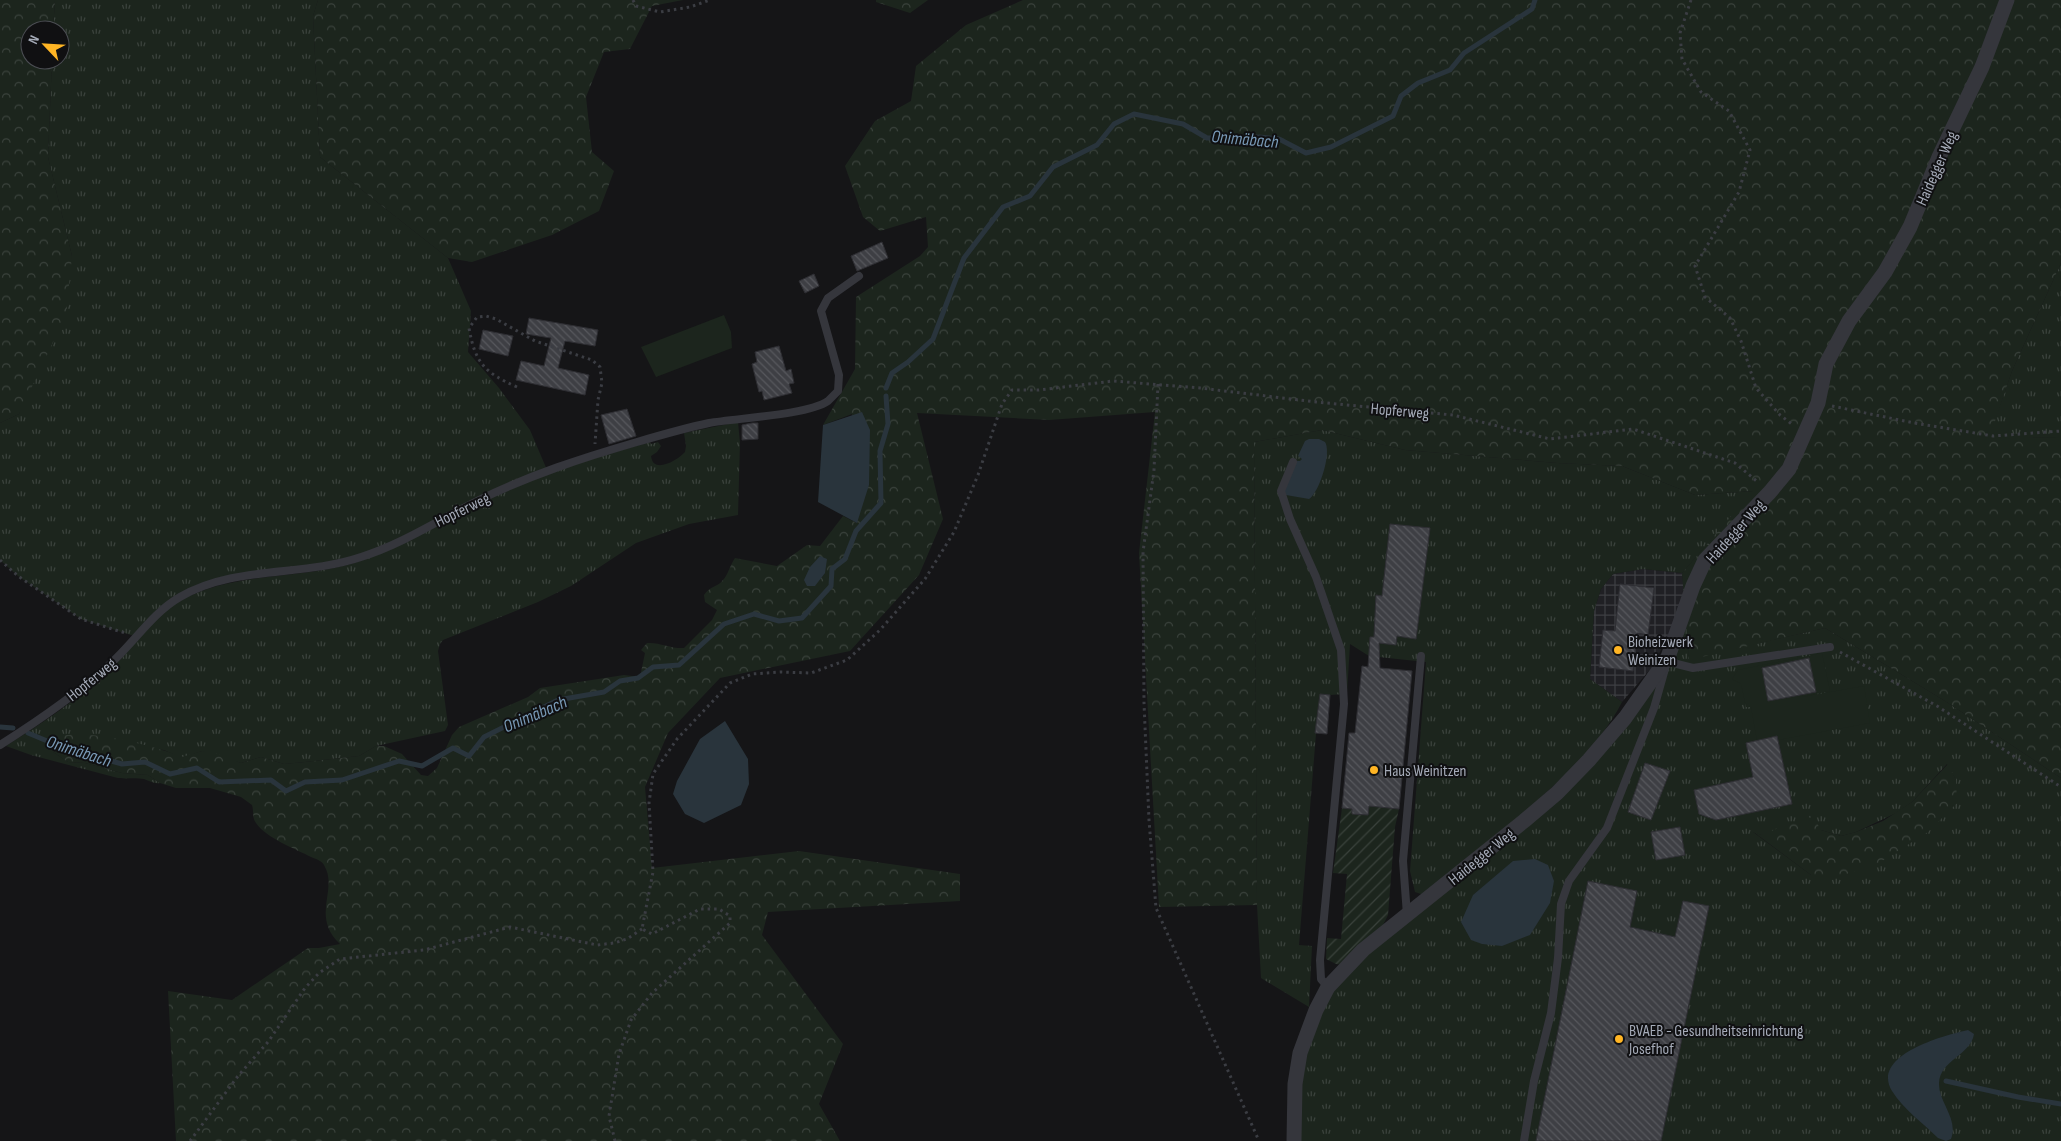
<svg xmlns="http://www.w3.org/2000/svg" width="2061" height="1141" font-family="'Sofia Sans Condensed',sans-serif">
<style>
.industrial{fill:url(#industrial-grid)}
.grass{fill:url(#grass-tufts);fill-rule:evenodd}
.forest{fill:url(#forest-crowns)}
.garden{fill:url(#garden-furrows)}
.pitch{fill:#1c251d}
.water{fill:#29343c}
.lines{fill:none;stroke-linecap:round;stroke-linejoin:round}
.stream{stroke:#29343c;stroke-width:5}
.building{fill:url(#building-back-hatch);stroke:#2e2e33}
.path{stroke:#3b3d43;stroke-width:3;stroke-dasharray:2.5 4;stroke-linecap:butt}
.service{stroke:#35363c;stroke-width:8}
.minor{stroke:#35363c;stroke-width:15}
.poi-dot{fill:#ffb524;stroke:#101012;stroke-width:2}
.labels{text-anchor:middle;stroke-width:4;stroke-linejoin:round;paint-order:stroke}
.street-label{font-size:16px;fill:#a5abb8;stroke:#101012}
.poi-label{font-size:16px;fill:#a5abb8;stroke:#101012;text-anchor:start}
.water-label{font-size:18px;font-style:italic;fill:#799ab7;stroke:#101012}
</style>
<defs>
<pattern id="industrial-grid" width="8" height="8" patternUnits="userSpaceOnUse" patternTransform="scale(1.25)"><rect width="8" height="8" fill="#202024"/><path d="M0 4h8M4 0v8" fill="none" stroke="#3d3e42"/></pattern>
<pattern id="grass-tufts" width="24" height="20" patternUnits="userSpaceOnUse" patternTransform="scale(1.25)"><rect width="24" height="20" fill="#1c251d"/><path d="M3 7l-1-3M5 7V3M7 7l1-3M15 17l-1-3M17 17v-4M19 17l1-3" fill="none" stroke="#3a423c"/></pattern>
<pattern id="forest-crowns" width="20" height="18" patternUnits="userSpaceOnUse" patternTransform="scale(1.25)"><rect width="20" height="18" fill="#1c251d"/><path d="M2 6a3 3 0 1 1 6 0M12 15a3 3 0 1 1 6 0" fill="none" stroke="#3a423c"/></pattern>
<pattern id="garden-furrows" width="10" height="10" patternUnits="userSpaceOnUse" patternTransform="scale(1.25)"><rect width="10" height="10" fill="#1c251d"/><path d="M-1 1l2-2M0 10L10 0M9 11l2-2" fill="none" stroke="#3a423c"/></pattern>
<pattern id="building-back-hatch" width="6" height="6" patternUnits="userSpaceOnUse" patternTransform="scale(1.25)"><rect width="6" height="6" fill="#3e3f44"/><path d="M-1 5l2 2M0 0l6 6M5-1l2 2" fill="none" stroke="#57585d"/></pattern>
</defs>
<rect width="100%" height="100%" fill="#151517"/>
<path class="industrial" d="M1643,569L1682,573L1685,601L1653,666L1622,702L1590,679L1594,611L1601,589L1613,574Z"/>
<path class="grass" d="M55,0H318L313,16L320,157L448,258L471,311L468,352L499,388L530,430L547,470L367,555L234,578L175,600L137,637L81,619L18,576L0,560V423L19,414L72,256L48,157L52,60H60V30H53Z
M2061,263V438L1989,437L2012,371Z
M738,422L740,443L738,515L689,524L636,543L571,586L538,602L443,640L440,644L438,651L448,725L445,731L376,746L359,756L305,762L284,764L261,757L241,763L202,751L182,758L164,750L53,738V752L68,762L85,763L122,773L148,775L160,783C154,784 150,781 144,779C134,777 124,780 114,777L31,755L6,746C41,724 80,698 110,670C133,649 152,617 180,601C236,570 301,581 360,561C403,547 442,522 483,502C536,476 592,458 650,442L651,444L658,442L661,446L657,452L651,456C653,475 678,460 685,452L686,446L684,433Z
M1322,430L1405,450L1557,463L1622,466L1695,495L1754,491L1682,573L1643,569L1613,574L1601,589L1594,611L1590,679L1622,702C1599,747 1558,782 1521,815C1489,843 1458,870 1424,895L1415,892L1410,871L1426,662L1369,656L1350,644L1347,694L1329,695L1318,709L1299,945L1312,946L1309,1007L1261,978L1257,905L1254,442Z
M1686,609L1689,659L1825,628L1945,701L2061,778V1141H1294L1295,1084L1328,987L1557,793L1668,657ZM1947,764L1956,780L1811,875L1753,832L1761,835L1821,830L1841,836L1856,832L1896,813L1912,802Z"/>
<path class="forest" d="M0,0H55L53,30H30V60H52L48,157L72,256L66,315L19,414L0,423Z
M318,0H683L652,6L630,49L604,52L586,97L592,152L614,171L599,211L552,235L472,262L448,258L320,157L313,16Z
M876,0H928L910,13L876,2Z
M1023,0H2061V263L2012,371L1990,436L2061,438V778L1945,701L1825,628L1689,660L1682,573L1753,491L1695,495L1622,466L1557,463L1405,450L1322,430L1254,442L1257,905L1159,907L1139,553L1155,412L1049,420L917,413L943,519L919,575L850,651L720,678L668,733L645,787L652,868L799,851L960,874V901L768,912L762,935L843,1044L819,1104L840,1141H176L168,991L232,1000L308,948H319L340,944C310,915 339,890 324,865C322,861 316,859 311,857C296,849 266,838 256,823C252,818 254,811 252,805L241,797L210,788H176L160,783L148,775L122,773L85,763L68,762L53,752V738C83,727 152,745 182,757L202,751L213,752L241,763L261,757L284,764L305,762L359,756L376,746H384L402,754L421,775L428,776L437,768L452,735L459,727L528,697L540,688L624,675L640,677L645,653L641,650L647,643C660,642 671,649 684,648L712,620L717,610L705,602L704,595C711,585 718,587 723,580C728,575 730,565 735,558L777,566L807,545L820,546L843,516L857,523L852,414L823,425L855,369L856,297L920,256L928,247L926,217L880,231L863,217L845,166L875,121L911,101L916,66L966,25Z
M1948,764L1956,780L1957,803L1928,832L1874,866L1833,878L1811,875L1751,830L1761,835L1812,815L1821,830L1841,836L1856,832L1883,821L1912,802Z"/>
<path class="garden" d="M1369,806L1399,809L1395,827L1388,915L1382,927L1343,965L1336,964L1326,959L1327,938L1341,939L1347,874L1333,873L1342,808L1352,809V814L1367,815Z"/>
<path class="pitch" d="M724,315L731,332L732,348L656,377L641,347Z
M1822,653L1830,691L1802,697L1864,686L1870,723L1778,740L1777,736L1757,741L1751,707H1746L1741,684L1732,679L1738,670Z"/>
<path class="water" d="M862,412L870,430L869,485L857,523L818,502L823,425Z
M1309,439H1319L1325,442C1332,453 1319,493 1309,499L1286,495L1284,491L1297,461H1300L1302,459L1298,456L1305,441Z
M820,556L827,559L825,573L815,586H807L804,580L810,567Z
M725,721L748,759L749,784L741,805L704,823L685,814L673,794L677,781L700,739Z
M1535,859L1548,865L1554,881L1550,903L1530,935L1502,946L1482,944L1471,940L1461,922L1473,895L1513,861Z
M1968,1030L1974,1034C1971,1055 1940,1060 1939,1083C1938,1102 1959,1119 1951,1139L1946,1141L1938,1138C1923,1123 1903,1109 1892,1091C1870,1055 1945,1035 1968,1030Z"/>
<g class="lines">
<path class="stream" d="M886,388L892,373L908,362L933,339L964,258L1003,207L1030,196L1053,167L1097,145L1114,124L1134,114L1183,124L1207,138L1259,137L1279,139L1306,153L1331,147L1393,116L1401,96L1418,83L1450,70L1464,53L1532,9L1535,0
M0,727L13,728
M28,733L64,748L122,764L145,762L170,774L197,768L219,782L271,780L286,791L305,782L342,780L399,761L422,766L453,748L469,756L484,737L558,700L604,692L620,681L638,678L653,667L679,665L724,624L754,614L779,621L802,618L831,586L832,569L845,559L856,531L881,503L880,451L888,424L886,396
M1946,1081L2018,1097L2061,1104"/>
</g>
<path class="building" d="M882,242L888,258L857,271L851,256Z
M814,274L819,286L805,293L799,281Z
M529,318L598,330L595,346L565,341L558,368L589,375L585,395L516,380L521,361L544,366L551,338L526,334Z
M483,330L513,336L508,356L479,349Z
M779,346L786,371L791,369L794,383L789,384L792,393L764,400L762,391L759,392L752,364L757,362L755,352Z
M627,409L636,436L609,444L601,415Z
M752,423H758V439L742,440V425Z
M1390,524L1430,528L1416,639L1397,636L1396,645L1379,643L1380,668L1412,671L1399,809L1369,806L1368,815L1352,814V809L1342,808L1349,733H1355L1362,666L1368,667L1370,637H1374L1376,595L1382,596Z
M1620,584L1654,588L1648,635L1637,633L1633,671L1599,667L1603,630L1615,631Z
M1809,658L1816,692L1768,701L1762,668Z
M1320,694L1330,695L1327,734L1315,733Z
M1777,736L1792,804L1716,820L1699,814L1694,790L1753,777L1746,743Z
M1645,763L1670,771L1651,820L1628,812Z
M1680,827L1685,855L1656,860L1651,832Z
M1588,881L1637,891L1630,927L1675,937L1683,901L1709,906L1661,1141H1536Z"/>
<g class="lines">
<path class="path" d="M633,0L636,6L660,12L690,7L710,0
M1691,0L1680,33L1682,59L1701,92L1729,111L1750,150L1739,192L1695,266L1705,297L1730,318L1741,341L1756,388L1780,415L1793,425
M1158,384L1154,470L1143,552L1144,703L1149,820L1156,908L1259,1141
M517,387C485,373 475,363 469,328L477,317L486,316L496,319L535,341L592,360L600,367L602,383L598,400L595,444
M1832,406L1914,423L1993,436L2061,431
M0,560L18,576L81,619L125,633
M1840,652L1937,706L2061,787
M190,1141L238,1076L268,1042L305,988L319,973L340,959L424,950L510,927L597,945L614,943L627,939L642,929
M615,1141L609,1116L619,1054L631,1020L652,993L730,923V916L719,909H700L652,934L642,929L653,872L649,803L653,774L677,739L730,683L752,674L780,672L811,673L847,660L880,630L925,579L954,532L978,475L1002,404L1012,390H1039L1113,381L1200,388L1316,402L1453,415L1550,439L1633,429L1735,463L1759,483"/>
<path class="service" d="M1293,462L1281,491L1290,519L1316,577L1341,650L1344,704L1320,960L1321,979L1328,987
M1667,658L1677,664L1693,668L1830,647
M0,745C38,721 76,695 109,665C133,644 152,613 180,597C235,565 302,577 361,557C403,544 440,519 479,500C530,475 582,458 637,442C661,435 685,428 709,423C737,418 808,415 828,401C831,398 835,394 838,391L839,375L821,311L828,298L859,276
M1407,915L1403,861L1421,656
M1524,1141L1534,1081L1551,1013L1558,958L1561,904L1569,881L1607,828L1654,708L1665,669"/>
<path class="minor" d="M1294,1141L1295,1084L1300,1053L1316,1010L1328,987L1363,950L1524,821L1557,793L1589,760L1625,718L1668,657L1693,586L1705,560L1770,492L1789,469L1818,403L1826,364L1849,321L1885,272L1910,227L1939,157L1982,67L2007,0"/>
</g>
<g class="poi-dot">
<circle cx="1618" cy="650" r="5"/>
<circle cx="1374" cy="770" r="5"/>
<circle cx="1619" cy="1039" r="5"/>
</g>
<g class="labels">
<g class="street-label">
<text transform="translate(1936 168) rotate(-66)" y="6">Haidegger Weg</text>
<text transform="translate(1400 410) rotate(5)" y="6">Hopferweg</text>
<text transform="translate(462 509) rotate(-26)" y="6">Hopferweg</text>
<text transform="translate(1735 531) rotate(-48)" y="6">Haidegger Weg</text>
<text transform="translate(91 679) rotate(-39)" y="6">Hopferweg</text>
<text transform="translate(1481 856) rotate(-39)" y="6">Haidegger Weg</text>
</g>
<g class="poi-label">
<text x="1628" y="647">Bioheizwerk<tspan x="1628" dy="18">Weinizen</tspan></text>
<text x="1384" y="776">Haus Weinitzen</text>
<text x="1629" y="1036">BVAEB - Gesundheitseinrichtung<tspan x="1629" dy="18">Josefhof</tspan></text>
</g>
<g class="water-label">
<text transform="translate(1245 139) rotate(5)" y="6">Onimäbach</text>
<text transform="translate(535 714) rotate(-23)" y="6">Onimäbach</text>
<text transform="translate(79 751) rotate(18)" y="6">Onimäbach</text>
</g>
</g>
<g transform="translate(45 45) rotate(295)"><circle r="24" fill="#101012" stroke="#4c4e54"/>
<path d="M0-4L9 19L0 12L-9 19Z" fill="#ffb524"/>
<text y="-8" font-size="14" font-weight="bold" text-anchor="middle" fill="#a5abb8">N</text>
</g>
</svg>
